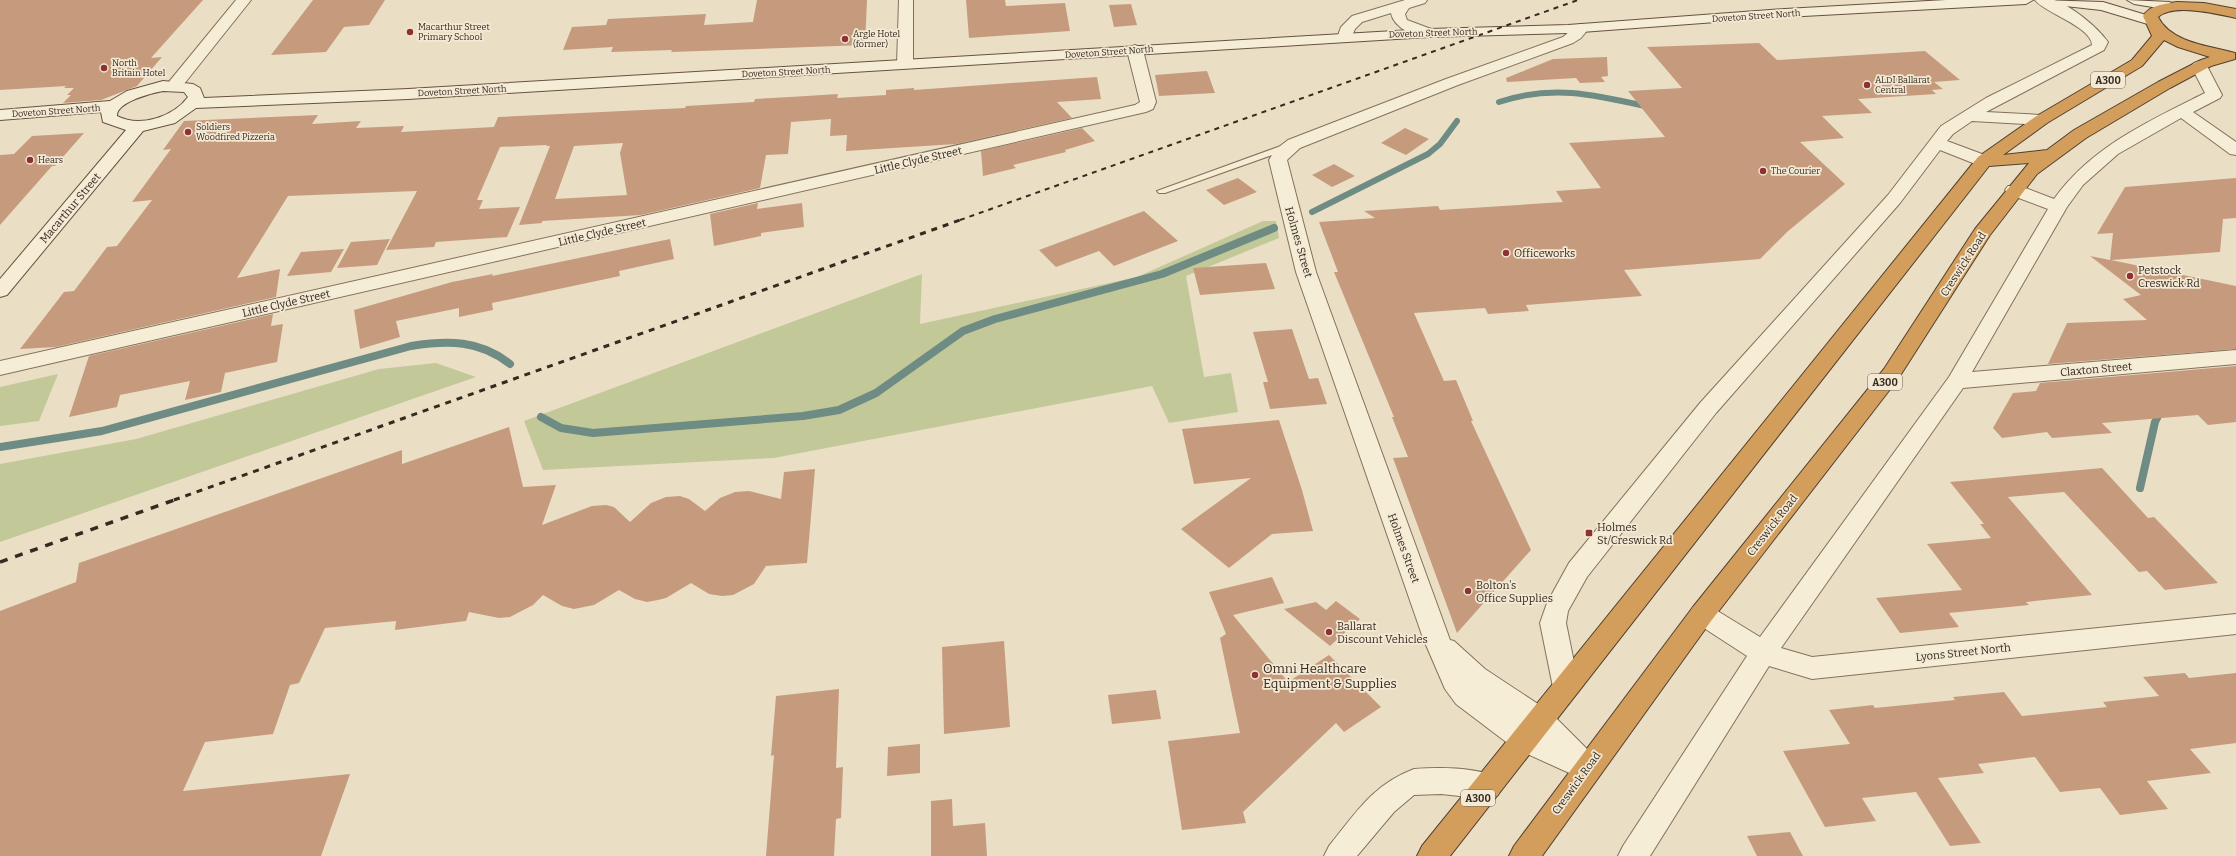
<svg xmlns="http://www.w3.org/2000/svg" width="2236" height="856" font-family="Bitter,serif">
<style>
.green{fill:#c3c899}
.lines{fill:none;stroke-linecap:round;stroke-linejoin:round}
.stream-far1{stroke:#6e8b84;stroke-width:6}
.stream{stroke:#6e8b84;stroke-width:8}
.building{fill:#c69b7d;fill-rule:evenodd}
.lane-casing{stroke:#84715c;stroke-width:2}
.street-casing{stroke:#84715c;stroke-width:2}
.secondary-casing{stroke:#66523f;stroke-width:2}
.highway-casing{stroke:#524030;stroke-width:2}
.lane{fill:#f6edd7;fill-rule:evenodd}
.street{fill:#f6edd7;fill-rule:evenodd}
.secondary{fill:#f6edd7;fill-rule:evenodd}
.highway{fill:#d39e5c;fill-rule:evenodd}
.rail-far2{stroke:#352a1f;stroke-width:2;stroke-dasharray:5 5;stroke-linecap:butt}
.rail-far1{stroke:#352a1f;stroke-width:3;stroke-dasharray:6 6;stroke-linecap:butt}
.rail{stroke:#352a1f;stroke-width:3.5;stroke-dasharray:8 8;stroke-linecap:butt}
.poi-dot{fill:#8e3132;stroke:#f3e9d4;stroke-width:1.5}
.labels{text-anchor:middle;stroke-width:3.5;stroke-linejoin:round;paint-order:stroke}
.far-street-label{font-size:9px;fill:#352a1f;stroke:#f3e9d4}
.far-poi-label{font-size:9px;fill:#352a1f;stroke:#f3e9d4;text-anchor:start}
.shield{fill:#f3e9d4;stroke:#6e6355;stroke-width:1}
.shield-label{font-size:10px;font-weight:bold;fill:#352a1f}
.street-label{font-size:11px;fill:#352a1f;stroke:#f3e9d4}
.poi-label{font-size:11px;fill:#352a1f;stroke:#f3e9d4;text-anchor:start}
.near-poi-label{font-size:13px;fill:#352a1f;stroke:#f3e9d4;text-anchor:start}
</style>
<rect width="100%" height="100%" fill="#eadfc5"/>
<path class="green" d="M1263,221H1276L1279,238L1186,276L1204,377L1231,373L1238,412L1169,423L1152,386L774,458L543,470L524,421L922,274L920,324L1137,277Z
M436,363L476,377L0,542V464L136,439L379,369Z
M58,374L39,421L0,426V387Z"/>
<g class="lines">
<path class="stream-far1" d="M1499,102C1553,84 1596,95 1649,107
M1312,212L1428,154L1440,144L1457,121"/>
<path class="stream" d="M541,417L561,428L593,433L803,416L839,410L876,393L963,331L995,319L1162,274L1274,228
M0,447L102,431L411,346C448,340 480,340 510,364
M2140,488L2155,422L2161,410"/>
</g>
<path class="building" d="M0,0H203L151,58L162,57L137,86L101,100L63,103L71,95H67L74,88H64L66,86L0,90Z
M313,0H385L369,25L344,27L326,52L271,55Z
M757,0H867L865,45L671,52L672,50L611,52L613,47L563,50L572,27L606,25L608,19L706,14L704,25L753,22Z
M966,0H1005L1006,6L1065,3L1070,31L969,38Z
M1131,4L1137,25L1114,27L1109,5Z
M1759,43L1777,60L1925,51L1960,80L1934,82L1943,89L1932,90L1936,94L1858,99L1872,113L1822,116L1844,138L1800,142L1845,184L1787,232L1760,259L1624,270L1642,296L1526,305L1529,311L1488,314L1485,308L1414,313L1444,381L1456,380L1473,421H1471L1531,550L1457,633L1393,458L1408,457L1392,417H1394L1334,272H1338L1319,222L1375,218L1364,211L1438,206L1440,210L1563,202L1556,191L1601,188L1569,143L1665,137L1628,91L1682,88L1647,47Z
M1607,57L1608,76L1601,77L1605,82L1580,83L1576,78L1507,82L1506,78L1553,59Z
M1207,71L1215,93L1159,96L1155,75Z
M1097,77L1101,99L1057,102L1072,118L956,144L846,151L847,135L830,136L831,119L791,122L788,154L766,155L760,188L641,215L542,221V223L519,225L550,146H546L547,145L500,147L477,200H483L479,209L520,207L507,237L436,242L434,247L386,250L417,191L288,196L237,278L280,269L276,297L56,347L20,349L64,292L74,291L107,247L117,246L152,200L132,202L171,149L163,150L184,121L318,115L312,124L361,121L356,128L404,126L401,132L494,127L498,117L685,108L686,106L754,102L755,99L790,97L838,94L837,98L886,95V90L914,88V90ZM623,143L620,153L627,195L555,199L574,146Z
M1082,128L1095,141L1065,150L1066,152L1013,165L1016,168L983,176L981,151Z
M1405,128L1429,139L1406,155L1381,143Z
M84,133L55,166H52L0,225V155L14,154L32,136Z
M1334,164L1355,176L1332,187L1312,175Z
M1238,178L1257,192L1224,205L1206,190Z
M2236,178V218L2223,219L2220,252L2111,260L2236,286V349L2048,364L2067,323L2147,320L2123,299L2141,295L2090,256L2110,260L2113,233L2097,234L2125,187Z
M758,203L757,209L802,203L804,227L761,233V236L714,246L710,214Z
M1144,211L1178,241L1114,266L1099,251L1056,267L1039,250Z
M390,239L377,265L337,268L351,242Z
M670,239L674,259L619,271L620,276L492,303L493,310L459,317V308L396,321L400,337L360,349L354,310L452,282L493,274L492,276Z
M344,249L331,272L287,276L301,252Z
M1266,263L1275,289L1200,295L1193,268Z
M273,314L271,326L283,324L277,362L225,373L221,392L185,400L190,381L120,395L117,407L69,417L89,356Z
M1292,329L1309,379L1318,378L1327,404L1270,409L1263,382H1268L1253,332Z
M2236,366V422L2208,425L2198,415L2102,423L2112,433L2052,438L2047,432L2002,438L1993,428L2013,393L2036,391L2040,383Z
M1279,420L1302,490L1313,531L1272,534L1229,568L1181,529L1251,478L1194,484L1182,429Z
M509,427L523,487L556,485L542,525L592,506L606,505L614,507L630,522L651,503L666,497L680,496L689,499L705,511L720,498L735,492L749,491L781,499L784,472L815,469L807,563L766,566L754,584L733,595L722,596L709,594L691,583L666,598L658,600L647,602L635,599L619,590L594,605L574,609L562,606L543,595L533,605L510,617L499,618L469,612L466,621L395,630L396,621L325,628L299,683L290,685L273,734L205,742L183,791L350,774L321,856H0V611L76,582L79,563L402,450V464Z
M2102,468L2148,518L2154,517L2218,583L2165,590L2147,571L2139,572L2064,492L2008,497L2092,595L2026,602L2029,605L1949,613L1959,627L1900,633L1876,598L1962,590L1927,544L1991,538L1980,524H1984L1950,482Z
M1272,577L1284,603L1233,615L1288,682L1329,655L1381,707L1344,732L1336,723L1243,812L1246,823L1182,830L1168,741L1240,733L1220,638L1226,634L1209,592Z
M1336,601L1360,619L1330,646L1284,609L1316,602L1326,610Z
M1004,641L1010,727L944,734L942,647Z
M2185,673L2189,678L2236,673V743L2190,749L2211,773L2147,781L2168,809L2120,815L2100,788L2060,792L2035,757L1978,764L1984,773L1938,778L1981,843L1950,846L1916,792L1862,798L1876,821L1825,827L1783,751L1850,744L1829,710L1873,705L1875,708L1955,700L1953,697L2004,692L2022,716L2107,707L2103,702L2159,696L2143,677Z
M839,689L836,768L843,767L841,818L836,819L834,856H766L774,755L771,756L776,696Z
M1156,690L1161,719L1112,724L1108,695Z
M920,744V773L887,776L888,747Z
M952,799L953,826L985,823L987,856H931V801Z
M1790,832L1803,856H1757L1747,836Z"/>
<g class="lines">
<g class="lane-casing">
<path id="lane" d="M1289,143L1294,146L1292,148L1165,193H1159L1157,191Z"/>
</g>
<g class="street-casing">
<path id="street" d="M236,0H251L180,89H168L166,86L168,83Z
M899,0H913V65L910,68H900L897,65Z
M1405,0H1427L1425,3L1409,8L1405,14L1407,20L1434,30L1436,33L1434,36C1419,40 1394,29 1391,13L1362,22L1355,29L1350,41H1340L1337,38L1341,27L1352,16Z
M2035,0C2040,0 2048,0 2054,0C2072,6 2097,27 2108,42L2104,50L1986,112L2041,115L2047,117L2049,120L2047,123L2041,125L1972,121L1953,134L1947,141L1990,157L1993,161L1990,165H1978L1940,150L1900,203L1716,413L1587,577L1568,611L1566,623L1579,687L1575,695L1566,698L1557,695L1553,687L1540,623L1547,603L1569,563L1700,403L1888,195L1941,126L1986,98L2092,45C2092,27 2043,12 2035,0Z
M1582,24L1587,25L1589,28L1581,38L1573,43L1458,85L1300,148L1287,160L1316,272L1450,640L1454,641L1485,669L1550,712L1588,750L1591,756L1597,759L1601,768L1597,777L1587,781L1514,748L1456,704L1445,689L1423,638L1296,272L1269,160L1275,150L1288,140L1446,79L1563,37L1577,25Z
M1135,45L1140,47L1143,50L1156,102L1153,109L1146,112L0,375V361L1135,105L1140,102L1127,50L1130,47Z
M2199,61L2204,63L2207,66L2222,95L2220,98L2193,112L2236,142V155L2230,154L2181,118L2118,154L2083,185L2067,207L1972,372L2236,350V364L1963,388L1781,648L1812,657L2236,614V634L1812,679L1769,666L1650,856H1618L1623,846L1747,656L1693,621L1689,614L1693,607L1702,604L1711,607L1760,637L1949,377L2048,209L2008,194L2005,190L2008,186H2020L2054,199C2091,147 2149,121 2205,93L2191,66L2194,63Z
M1414,769C1440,767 1473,767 1498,777L1502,786L1498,795L1488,799L1441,794L1414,795L1394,812L1357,856H1324L1329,846C1356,813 1372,785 1414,769Z"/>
</g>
<g class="secondary-casing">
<path id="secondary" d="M1946,0H2033L2026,4L1785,17L1568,33L1429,37L408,99L196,108L175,123L143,131L7,295L0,297V279L126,130L103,122L101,112L0,120V110L110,101L127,91L163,81L193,84L200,88L204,98L408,89L1429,29L1568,25L1785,9ZM163,91L184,92L188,97C173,117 140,128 117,116C116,102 152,93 163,91Z
M2040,0L2103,2L2156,18L2158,21L2156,24L2151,25L2101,10L2047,4Z
M2127,0L2170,2L2172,5L2165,9L2134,4Z"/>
</g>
<g class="highway-casing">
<path id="highway" d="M2177,2L2204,3L2236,9V18C2217,14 2174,3 2158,17C2171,43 2210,46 2235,53V59L2211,66L2170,88L2086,138L2037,174L1990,235L1898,379L1711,621L1542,856H1509L1514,846L1693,607L1884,369L1975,229L2029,163L1989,166L1450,856H1417L1422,846L1978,157L2035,117L2132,60L2152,36L2143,16C2150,5 2164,4 2177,2ZM2164,40L2178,47L2210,57L2201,60L2158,82L2074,130L2047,150L2003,155L2047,123L2142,66Z"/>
</g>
<use href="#lane" class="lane"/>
<use href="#street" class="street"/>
<use href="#secondary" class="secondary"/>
<use href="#highway" class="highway"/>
<path class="rail-far2" d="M960,220L1578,0"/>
<path class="rail-far1" d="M174,500L963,219"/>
<path class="rail" d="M0,562L177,499"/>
</g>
<g class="poi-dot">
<circle cx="410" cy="32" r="4"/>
<circle cx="845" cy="39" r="4"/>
<circle cx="104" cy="68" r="4"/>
<circle cx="1867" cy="85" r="4"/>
<circle cx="188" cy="132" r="4"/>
<circle cx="30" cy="160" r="4"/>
<circle cx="1763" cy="171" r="4"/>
<circle cx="1506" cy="253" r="4"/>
<circle cx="2130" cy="276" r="4"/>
<rect x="1585" y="529" width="8" height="8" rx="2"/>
<circle cx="1468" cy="591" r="4"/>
<circle cx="1329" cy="632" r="4"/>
<circle cx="1255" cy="675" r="4"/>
</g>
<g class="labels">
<g class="far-street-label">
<text transform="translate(1756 16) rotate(-4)" y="3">Doveton Street North</text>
<text transform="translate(1433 33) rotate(-2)" y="3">Doveton Street North</text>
<text transform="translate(1109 52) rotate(-4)" y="3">Doveton Street North</text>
<text transform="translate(786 72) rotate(-3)" y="3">Doveton Street North</text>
<text transform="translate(462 91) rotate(-3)" y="3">Doveton Street North</text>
<text transform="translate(56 111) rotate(-4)" y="3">Doveton Street North</text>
</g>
<g class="far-poi-label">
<text x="418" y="30">Macarthur Street<tspan x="418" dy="10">Primary School</tspan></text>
<text x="853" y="37">Argle Hotel<tspan x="853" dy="10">(former)</tspan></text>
<text x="112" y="66">North<tspan x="112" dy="10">Britain Hotel</tspan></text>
<text x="1875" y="83">ALDI Ballarat<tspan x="1875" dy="10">Central</tspan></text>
<text x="196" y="130">Soldiers<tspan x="196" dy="10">Woodfired Pizzeria</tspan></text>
<text x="38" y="163">Hears</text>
<text x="1771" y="174">The Courier</text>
</g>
<g class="shield">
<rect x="2091" y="72" width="34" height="16" rx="3"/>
<rect x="1868" y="374" width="34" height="16" rx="3"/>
<rect x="1461" y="790" width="34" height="16" rx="3"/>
</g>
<g class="shield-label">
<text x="2108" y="84">A300</text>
<text x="1885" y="386">A300</text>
<text x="1478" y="802">A300</text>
</g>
<g class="street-label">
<text transform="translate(918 160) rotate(-13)" y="4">Little Clyde Street</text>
<text transform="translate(70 208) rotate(-50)" y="4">Macarthur Street</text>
<text transform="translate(602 232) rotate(-13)" y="4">Little Clyde Street</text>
<text transform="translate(1299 242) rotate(74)" y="4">Holmes Street</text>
<text transform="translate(1963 264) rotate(-57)" y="4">Creswick Road</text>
<text transform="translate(286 303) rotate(-13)" y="4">Little Clyde Street</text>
<text transform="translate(2096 369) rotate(-5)" y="4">Claxton Street</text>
<text transform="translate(1772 525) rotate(-52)" y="4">Creswick Road</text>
<text transform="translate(1404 548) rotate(70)" y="4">Holmes Street</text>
<text transform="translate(1963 652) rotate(-6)" y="4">Lyons Street North</text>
<text transform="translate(1576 783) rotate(-54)" y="4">Creswick Road</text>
</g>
<g class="poi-label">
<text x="1514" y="257">Officeworks</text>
<text x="2138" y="274">Petstock<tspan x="2138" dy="13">Creswick Rd</tspan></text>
<text x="1597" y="531">Holmes<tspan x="1597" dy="13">St/Creswick Rd</tspan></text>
<text x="1476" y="589">Bolton's<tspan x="1476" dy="13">Office Supplies</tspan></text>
<text x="1337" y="630">Ballarat<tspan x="1337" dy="13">Discount Vehicles</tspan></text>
</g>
<g class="near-poi-label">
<text x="1263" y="673">Omni Healthcare<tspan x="1263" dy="15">Equipment &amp; Supplies</tspan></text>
</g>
</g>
</svg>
